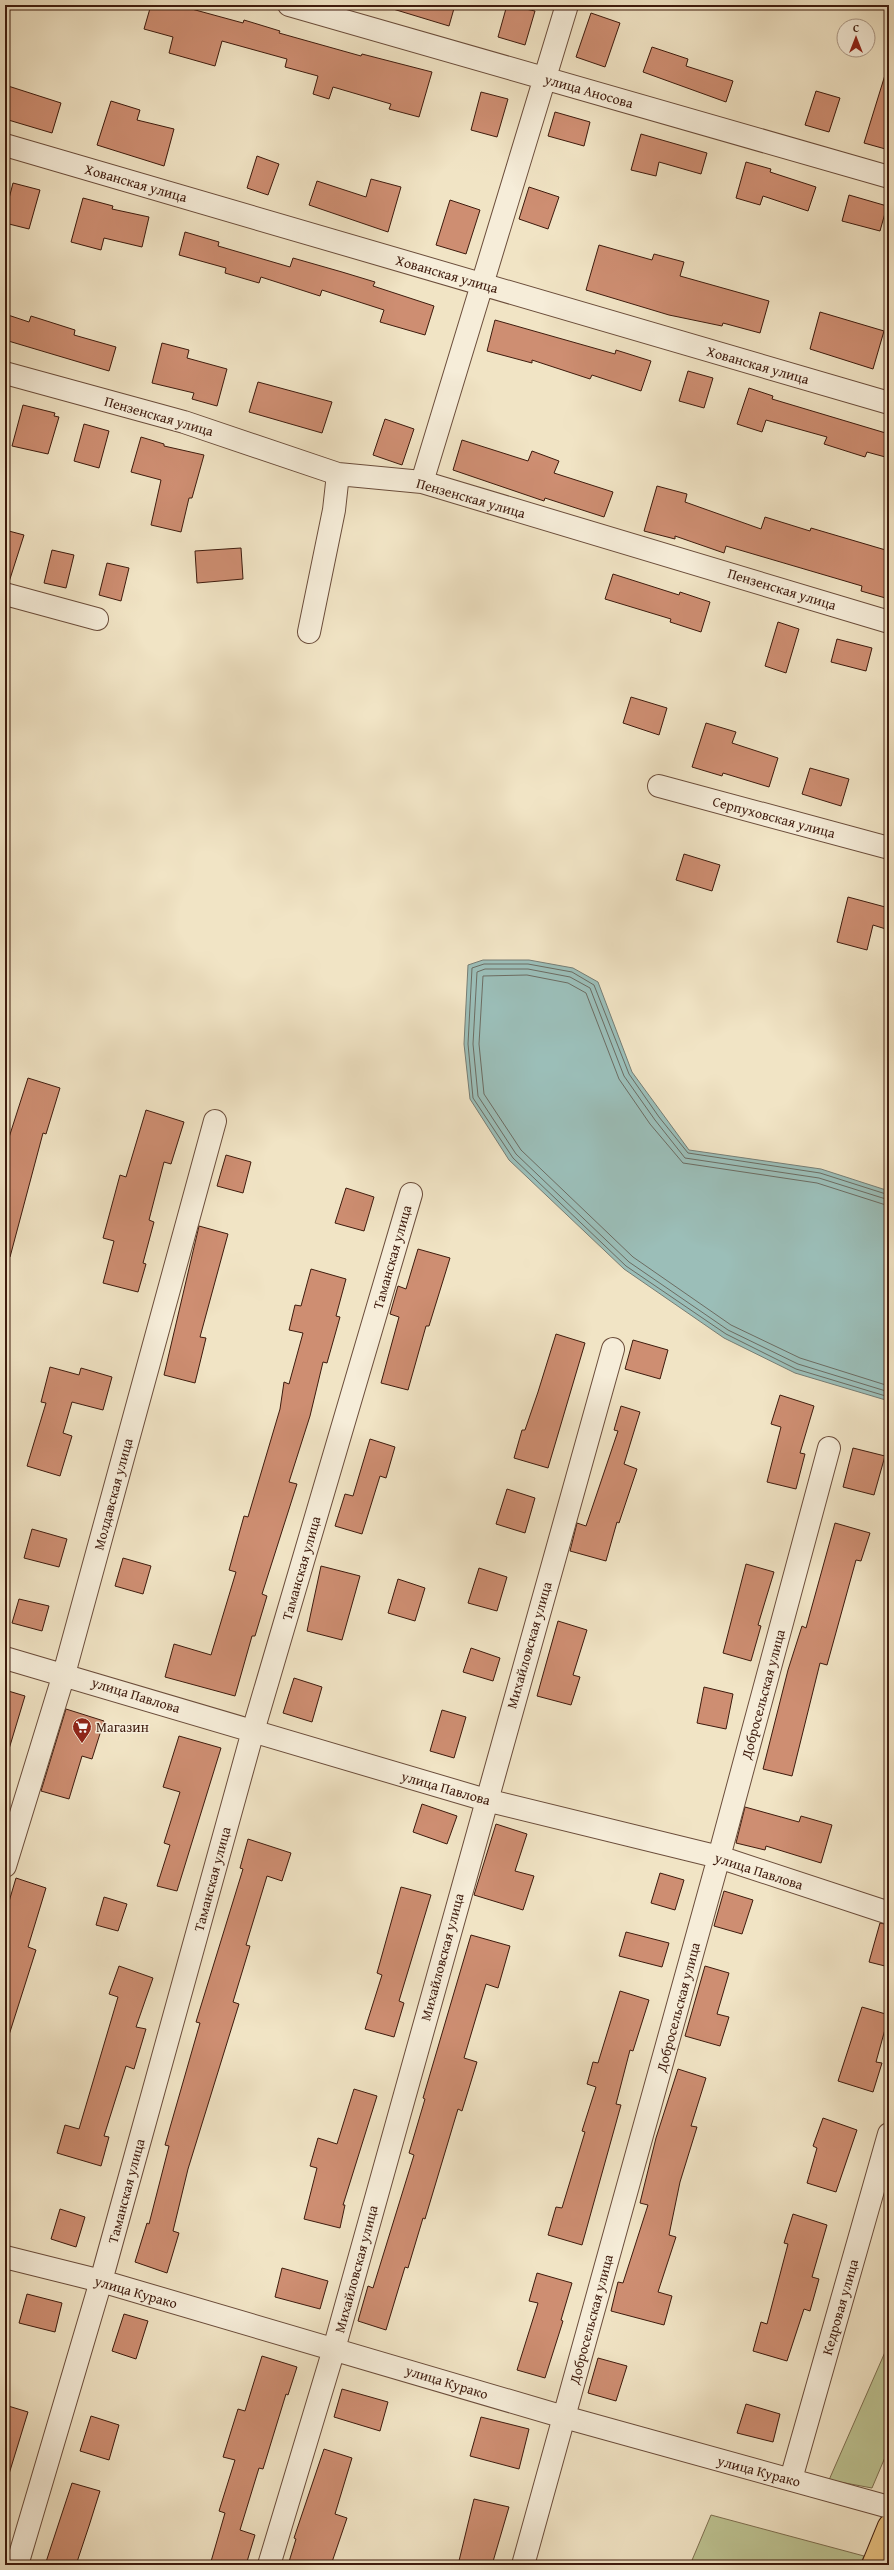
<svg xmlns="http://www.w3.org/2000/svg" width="894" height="2570" font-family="'Gentium Book Plus',serif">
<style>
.green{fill:#bdc392;stroke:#7e6f50}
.water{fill:#9bbeb8;stroke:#767d74}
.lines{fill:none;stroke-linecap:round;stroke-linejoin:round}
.shore{stroke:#6c6c62;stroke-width:1}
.building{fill:#ce8e72;stroke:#3e1b0d}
.street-casing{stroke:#6b4d3b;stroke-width:24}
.primary-casing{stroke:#3e1b0d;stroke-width:24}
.street{stroke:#f6edd9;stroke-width:22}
.primary{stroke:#e8c282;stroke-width:22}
.labels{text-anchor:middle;stroke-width:3;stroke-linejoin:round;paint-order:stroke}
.street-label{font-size:14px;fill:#3e1b0d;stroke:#f6edd9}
.poi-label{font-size:14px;fill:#3e1b0d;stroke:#f6edd9;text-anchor:start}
</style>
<rect width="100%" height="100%" fill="#f1e4c5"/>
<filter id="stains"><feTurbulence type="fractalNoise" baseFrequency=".005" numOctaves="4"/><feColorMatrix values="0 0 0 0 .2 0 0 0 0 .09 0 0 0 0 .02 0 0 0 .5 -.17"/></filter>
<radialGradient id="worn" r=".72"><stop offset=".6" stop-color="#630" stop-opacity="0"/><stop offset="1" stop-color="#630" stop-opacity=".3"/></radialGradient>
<path class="green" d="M889,2343V2448L872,2488L829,2480Z
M711,2515L864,2556L860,2565H690Z"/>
<path class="water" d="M483,960H529L573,968L598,982L632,1072L689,1150L821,1169L889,1191V1401L795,1373L724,1338L624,1269L509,1160L470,1099L464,1044L468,965Z"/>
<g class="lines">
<path class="shore" d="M889,1195L820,1173L688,1153L659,1117L629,1074L594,985L572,972L528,964H484L472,968L468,1044L473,1098L513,1158L626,1266L726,1334L796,1369L889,1397
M889,1200L819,1178L685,1158L655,1120L624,1076L590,988L570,977L528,969H485L477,972L473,1044L478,1096L516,1154L629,1262L728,1330L798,1364L889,1392
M889,1206L817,1183L683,1163L650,1124L619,1079L586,993L568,983L527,975L483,976L479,1044L484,1094L521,1150L633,1257L731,1325L800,1358L889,1386"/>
</g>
<path class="building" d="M151,5H177L243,23L244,20L280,31L279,33L361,56L362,54L432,72L419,117L389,109L391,104L333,87L329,99L313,94L318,76L285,67L287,59L222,41L215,66L169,53L173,37L144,29Z
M394,5H455L449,26L393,9Z
M507,5L535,11L525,45L498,37Z
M591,13L620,23L605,67L576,57Z
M652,47L688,59L686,66L733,81L726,102L643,72Z
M885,75H889V150L864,143Z
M5,85L61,103L52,133L5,119Z
M816,91L840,98L829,132L805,125Z
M481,92L508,99L497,137L471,130Z
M111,101L140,110L137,120L174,129L164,166L97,145Z
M555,112L590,122L584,146L548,136Z
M641,134L707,153L701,174L659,162L656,176L631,170Z
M257,156L279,164L268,195L247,188Z
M746,162L771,169L770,172L816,187L808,211L763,196L760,205L736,198Z
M371,179L401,187L388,232L309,205L317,181L366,197Z
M13,183L40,190L29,229L5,223V214Z
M529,187L559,197L548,229L519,219Z
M849,195L887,206L880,231L842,221Z
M83,198L113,206L112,209L149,217L142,247L104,238L101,250L71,242Z
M450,200L480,210L466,254L436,245Z
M185,232L219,242L218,246L290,267L293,258L342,272L375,282L373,286L434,306L425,335L380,322L384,310L322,290L320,296L261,277L259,283L225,273L226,268L179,255Z
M599,245L652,260L654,254L684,262L680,276L769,301L760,333L723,323L722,326L669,315L586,290Z
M820,312L884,331L873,369L810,349Z
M5,314L29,322L31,316L75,330L74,335L116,347L109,371L5,340Z
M495,320L615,354L616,350L651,361L641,391L592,375L590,379L532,360V363L487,351Z
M162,343L189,350L187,358L227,369L217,406L192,399L194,393L152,383Z
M688,371L713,378L704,408L679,401Z
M258,382L332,402L322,433L249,412Z
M749,388L773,396L772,399L889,434V458L867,452L865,457L824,444L827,437L766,420L762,432L737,424Z
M23,405L55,413L54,416L59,417L48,454L12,446Z
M385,419L414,429L402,465L373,455Z
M84,424L109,431L99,468L74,461Z
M141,437L164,444V446L204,455L192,498H189L181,532L151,525L161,480L131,472Z
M462,440L528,461L532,451L559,461L554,473L613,492L604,517L545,498L544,501L453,470Z
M657,486L687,494L685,502L761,529L765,517L810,531L811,528L889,551V599L861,591L862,586L726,546L724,553L675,536V539L644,531Z
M5,530L24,535L9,582H5Z
M241,548L243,579L197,583L195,551Z
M52,550L74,555L66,588L44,583Z
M107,563L129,568L121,601L99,595Z
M613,574L679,595L680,592L710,602L701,632L670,622L671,619L605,599Z
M778,622L799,629L786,673L765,666Z
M837,639L872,648L866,671L831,662Z
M631,697L667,708L659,735L623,723Z
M706,723L736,732L732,743L778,758L769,787L723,773L722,776L692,767Z
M810,768L849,779L841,806L802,794Z
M684,854L720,865L712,891L676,880Z
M848,897L889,908V930L873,925L867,950L837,942Z
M28,1078L60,1088L46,1134L43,1133L10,1257L5,1256V1150Z
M146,1110L184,1122L171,1164L164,1162L149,1220L154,1222L143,1263L146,1264L138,1292L103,1283L114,1241L103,1238L120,1175L126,1177Z
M226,1155L251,1162L243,1193L217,1186Z
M346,1188L374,1197L364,1231L335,1223Z
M199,1226L228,1234L200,1337L206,1338L195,1383L164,1375Z
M418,1249L450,1258L429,1326H426L408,1390L381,1383L399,1317L390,1314L398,1286L406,1289Z
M311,1269L346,1279L336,1316L340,1317L327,1363L323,1362L310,1416L289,1482L297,1484L262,1594L267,1596L255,1636H252L235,1696L165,1677L174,1644L211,1655L236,1572L229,1570L244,1516L248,1517L280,1409L284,1382L289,1384L303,1333L289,1330L295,1305L301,1306Z
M556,1334L585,1343L548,1468L514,1458L522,1430H525L538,1392Z
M633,1340L668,1350L660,1379L625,1369Z
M50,1367L79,1375L81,1368L112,1377L103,1410L72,1402L63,1433L72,1436L60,1476L27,1466L46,1403L41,1402Z
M780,1395L814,1406L800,1453L805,1454L796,1489L767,1482L781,1427L771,1424Z
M621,1406L640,1412L624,1464L637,1469L619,1523L617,1522L606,1561L570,1551L577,1523L586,1526L618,1431L614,1430Z
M370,1439L395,1447L386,1478L380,1476L362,1534L335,1526L345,1494L353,1496Z
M853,1448L885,1456L874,1495L843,1487Z
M507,1489L535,1498L525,1533L496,1524Z
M835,1523L870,1533L861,1561L856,1560L827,1665L820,1663L792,1776L763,1769L788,1670L802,1626L806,1628Z
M32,1529L67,1539L59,1567L24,1558Z
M123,1558L151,1566L143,1594L115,1586Z
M746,1564L774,1572L758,1625L761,1626L751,1661L723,1653Z
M321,1566L360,1576L342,1640L307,1631Z
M479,1568L507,1577L497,1611L468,1603Z
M398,1579L425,1588L415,1621L388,1613Z
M19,1599L49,1606L42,1631L12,1623Z
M558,1621L587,1630L573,1675L580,1677L571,1705L537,1696Z
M471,1648L500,1658L493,1681L463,1672Z
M294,1678L322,1687L312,1722L283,1713Z
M704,1687L733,1694L726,1729L697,1723Z
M5,1690L25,1696L9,1749L5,1748Z
M66,1709L104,1721L92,1759L82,1756L69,1799L41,1791Z
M442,1710L466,1717L454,1758L430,1751Z
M179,1736L221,1748L177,1891L157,1886L170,1845L164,1843L180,1792L163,1787Z
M422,1804L457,1816L447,1844L413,1832Z
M745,1807L799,1822L801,1816L832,1825L821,1863L766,1846L765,1850L736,1843Z
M496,1824L527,1834L515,1871L534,1876L523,1910L474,1895Z
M248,1839L291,1853L282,1881L267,1876L246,1945L250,1946L233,2002L239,2004L188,2169L173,2231L179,2233L167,2273L135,2262L147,2223L149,2224L169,2146L165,2145L200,2023L196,2022L243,1869L240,1868Z
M660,1873L684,1880L675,1910L651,1903Z
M16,1878L46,1888L28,1947L36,1950L9,2035H5V1915Z
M401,1887L431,1895L399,2001L404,2003L394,2037L365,2029L382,1975L377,1973Z
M724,1891L753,1900L742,1934L714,1926Z
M104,1897L127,1904L118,1931L96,1925Z
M880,1923L889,1925V1967L869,1962Z
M626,1932L669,1943L662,1967L619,1956Z
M471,1935L510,1946L498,1988L486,1984L464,2058L477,2062L462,2111L458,2109L425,2219L423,2218L408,2268L405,2267L386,2330L358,2321L368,2286L373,2288L414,2155L409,2153L425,2099L423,2098Z
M119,1966L153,1978L136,2027L146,2029L134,2069L126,2066L104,2136L109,2137L101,2166L57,2153L65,2125L79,2129L118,1997L109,1994Z
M705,1966L729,1973L717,2014L729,2017L720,2046L685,2036Z
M620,1991L649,2000L633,2051L630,2050L616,2104L621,2105L582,2245L548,2235L556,2207L562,2208L585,2132L582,2131L596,2087L587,2084L593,2062L598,2063Z
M862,2007L889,2015L876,2062L882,2063L873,2092L838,2081Z
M678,2069L706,2078L691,2126L697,2127L680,2182L669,2235L676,2237L658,2292L672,2296L664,2325L611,2311L618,2282L623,2283L648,2205L640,2203L656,2138Z
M354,2089L377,2096L343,2205H345L340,2228L304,2219L317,2168L310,2166L318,2138L337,2144Z
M823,2118L857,2130L836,2192L807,2183L817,2148L813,2146Z
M60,2209L85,2217L76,2247L51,2239Z
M793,2214L827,2225L812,2277L819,2279L810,2311L804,2309L787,2361L753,2351L761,2322L767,2324L788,2244L784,2243Z
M282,2268L328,2281L320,2309L275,2297Z
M537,2273L572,2283L561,2320L563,2321L545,2378L517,2370L538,2303L529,2301Z
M27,2294L62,2303L55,2332L19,2323Z
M124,2314L148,2321L136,2359L112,2351Z
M262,2356L297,2367L288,2395L286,2394L263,2469L259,2468L240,2530L255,2535L246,2565H210L225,2513L219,2511L235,2460L223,2457L238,2409L245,2411Z
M598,2358L627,2366L616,2401L588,2393Z
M342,2389L388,2402L380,2431L334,2417Z
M746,2404L780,2414L773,2442L737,2433Z
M5,2405L28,2412L9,2474L5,2473Z
M91,2416L119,2425L109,2460L80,2451Z
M481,2417L529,2429L519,2469L470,2456Z
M324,2449L352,2458L335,2514L347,2518L331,2565H288L296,2539L294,2538Z
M72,2483L100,2491L89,2526L76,2565H45Z
M474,2499L509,2507L492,2565H458Z"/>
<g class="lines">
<g class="street-casing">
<path id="street" d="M289,5L889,177
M5,145L889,403
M5,373L184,422L338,474L422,482L889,622
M422,482L567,5
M5,594L97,619
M309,632L334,510L338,474
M659,786L889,848
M5,1658L486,1800L719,1857L889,1913
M5,1866L64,1674L215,1121
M5,2257L101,2281L564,2417L889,2507
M791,2479L889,2134
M17,2565L101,2281L253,1731L411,1194
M269,2565L334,2349L613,1349
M523,2565L719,1857L829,1448"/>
</g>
<g class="primary-casing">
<path id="primary" d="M873,2565L889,2526"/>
</g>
<use href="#street" class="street"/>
<use href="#primary" class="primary"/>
</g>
<defs>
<g id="supermarket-pin" transform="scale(1)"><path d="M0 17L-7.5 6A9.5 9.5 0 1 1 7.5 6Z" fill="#8f2418" stroke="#f6edd9"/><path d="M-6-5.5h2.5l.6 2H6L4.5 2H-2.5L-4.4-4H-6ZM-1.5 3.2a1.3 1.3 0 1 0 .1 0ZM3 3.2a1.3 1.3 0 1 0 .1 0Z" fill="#fff"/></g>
</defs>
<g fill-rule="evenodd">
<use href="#supermarket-pin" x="82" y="1727"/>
</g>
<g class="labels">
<g class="street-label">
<text transform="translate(589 91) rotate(16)" y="5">улица Аносова</text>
<text transform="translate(136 183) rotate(16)" y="5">Хованская улица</text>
<text transform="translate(447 274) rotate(16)" y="5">Хованская улица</text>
<text transform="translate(758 365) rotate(16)" y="5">Хованская улица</text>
<text transform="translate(159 416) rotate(16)" y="5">Пензенская улица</text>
<text transform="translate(471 498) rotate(16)" y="5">Пензенская улица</text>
<text transform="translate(782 589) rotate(17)" y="5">Пензенская улица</text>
<text transform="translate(774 817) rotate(15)" y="5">Серпуховская улица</text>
<text transform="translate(392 1257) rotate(-74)" y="5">Таманская улица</text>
<text transform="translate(113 1494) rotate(-75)" y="5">Молдавская улица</text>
<text transform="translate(301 1568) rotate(-74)" y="5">Таманская улица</text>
<text transform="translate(529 1645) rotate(-74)" y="5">Михайловская улица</text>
<text transform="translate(763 1694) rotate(-75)" y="5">Добросельская улица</text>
<text transform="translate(136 1695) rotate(17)" y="5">улица Павлова</text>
<text transform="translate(446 1788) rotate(16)" y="5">улица Павлова</text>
<text transform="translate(759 1871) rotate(18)" y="5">улица Павлова</text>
<text transform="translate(212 1879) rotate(-75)" y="5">Таманская улица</text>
<text transform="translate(442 1957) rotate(-75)" y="5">Михайловская улица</text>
<text transform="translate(678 2007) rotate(-75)" y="5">Добросельская улица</text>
<text transform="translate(126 2191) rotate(-75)" y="5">Таманская улица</text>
<text transform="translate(356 2269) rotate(-75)" y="5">Михайловская улица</text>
<text transform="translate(136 2292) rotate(16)" y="5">улица Курако</text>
<text transform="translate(840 2307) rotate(-74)" y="5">Кедровая улица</text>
<text transform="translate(591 2319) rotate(-75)" y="5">Добросельская улица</text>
<text transform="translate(447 2382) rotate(17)" y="5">улица Курако</text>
<text transform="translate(759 2471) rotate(15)" y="5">улица Курако</text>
</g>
<g class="poi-label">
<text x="96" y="1732">Магазин</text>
</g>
</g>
<rect width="894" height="2570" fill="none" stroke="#f1e4c5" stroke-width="20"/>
<rect x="6" y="6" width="882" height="2558" fill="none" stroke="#3e1b0d" stroke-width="2"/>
<rect x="10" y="10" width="874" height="2550" fill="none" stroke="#3e1b0d"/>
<g transform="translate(856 38)"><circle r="19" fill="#f6edd9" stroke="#ac9987"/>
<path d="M0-3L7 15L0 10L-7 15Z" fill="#8f2418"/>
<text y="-6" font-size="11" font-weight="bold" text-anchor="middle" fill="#3e1b0d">С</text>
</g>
<rect width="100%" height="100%" filter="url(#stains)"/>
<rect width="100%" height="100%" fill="url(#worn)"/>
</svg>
